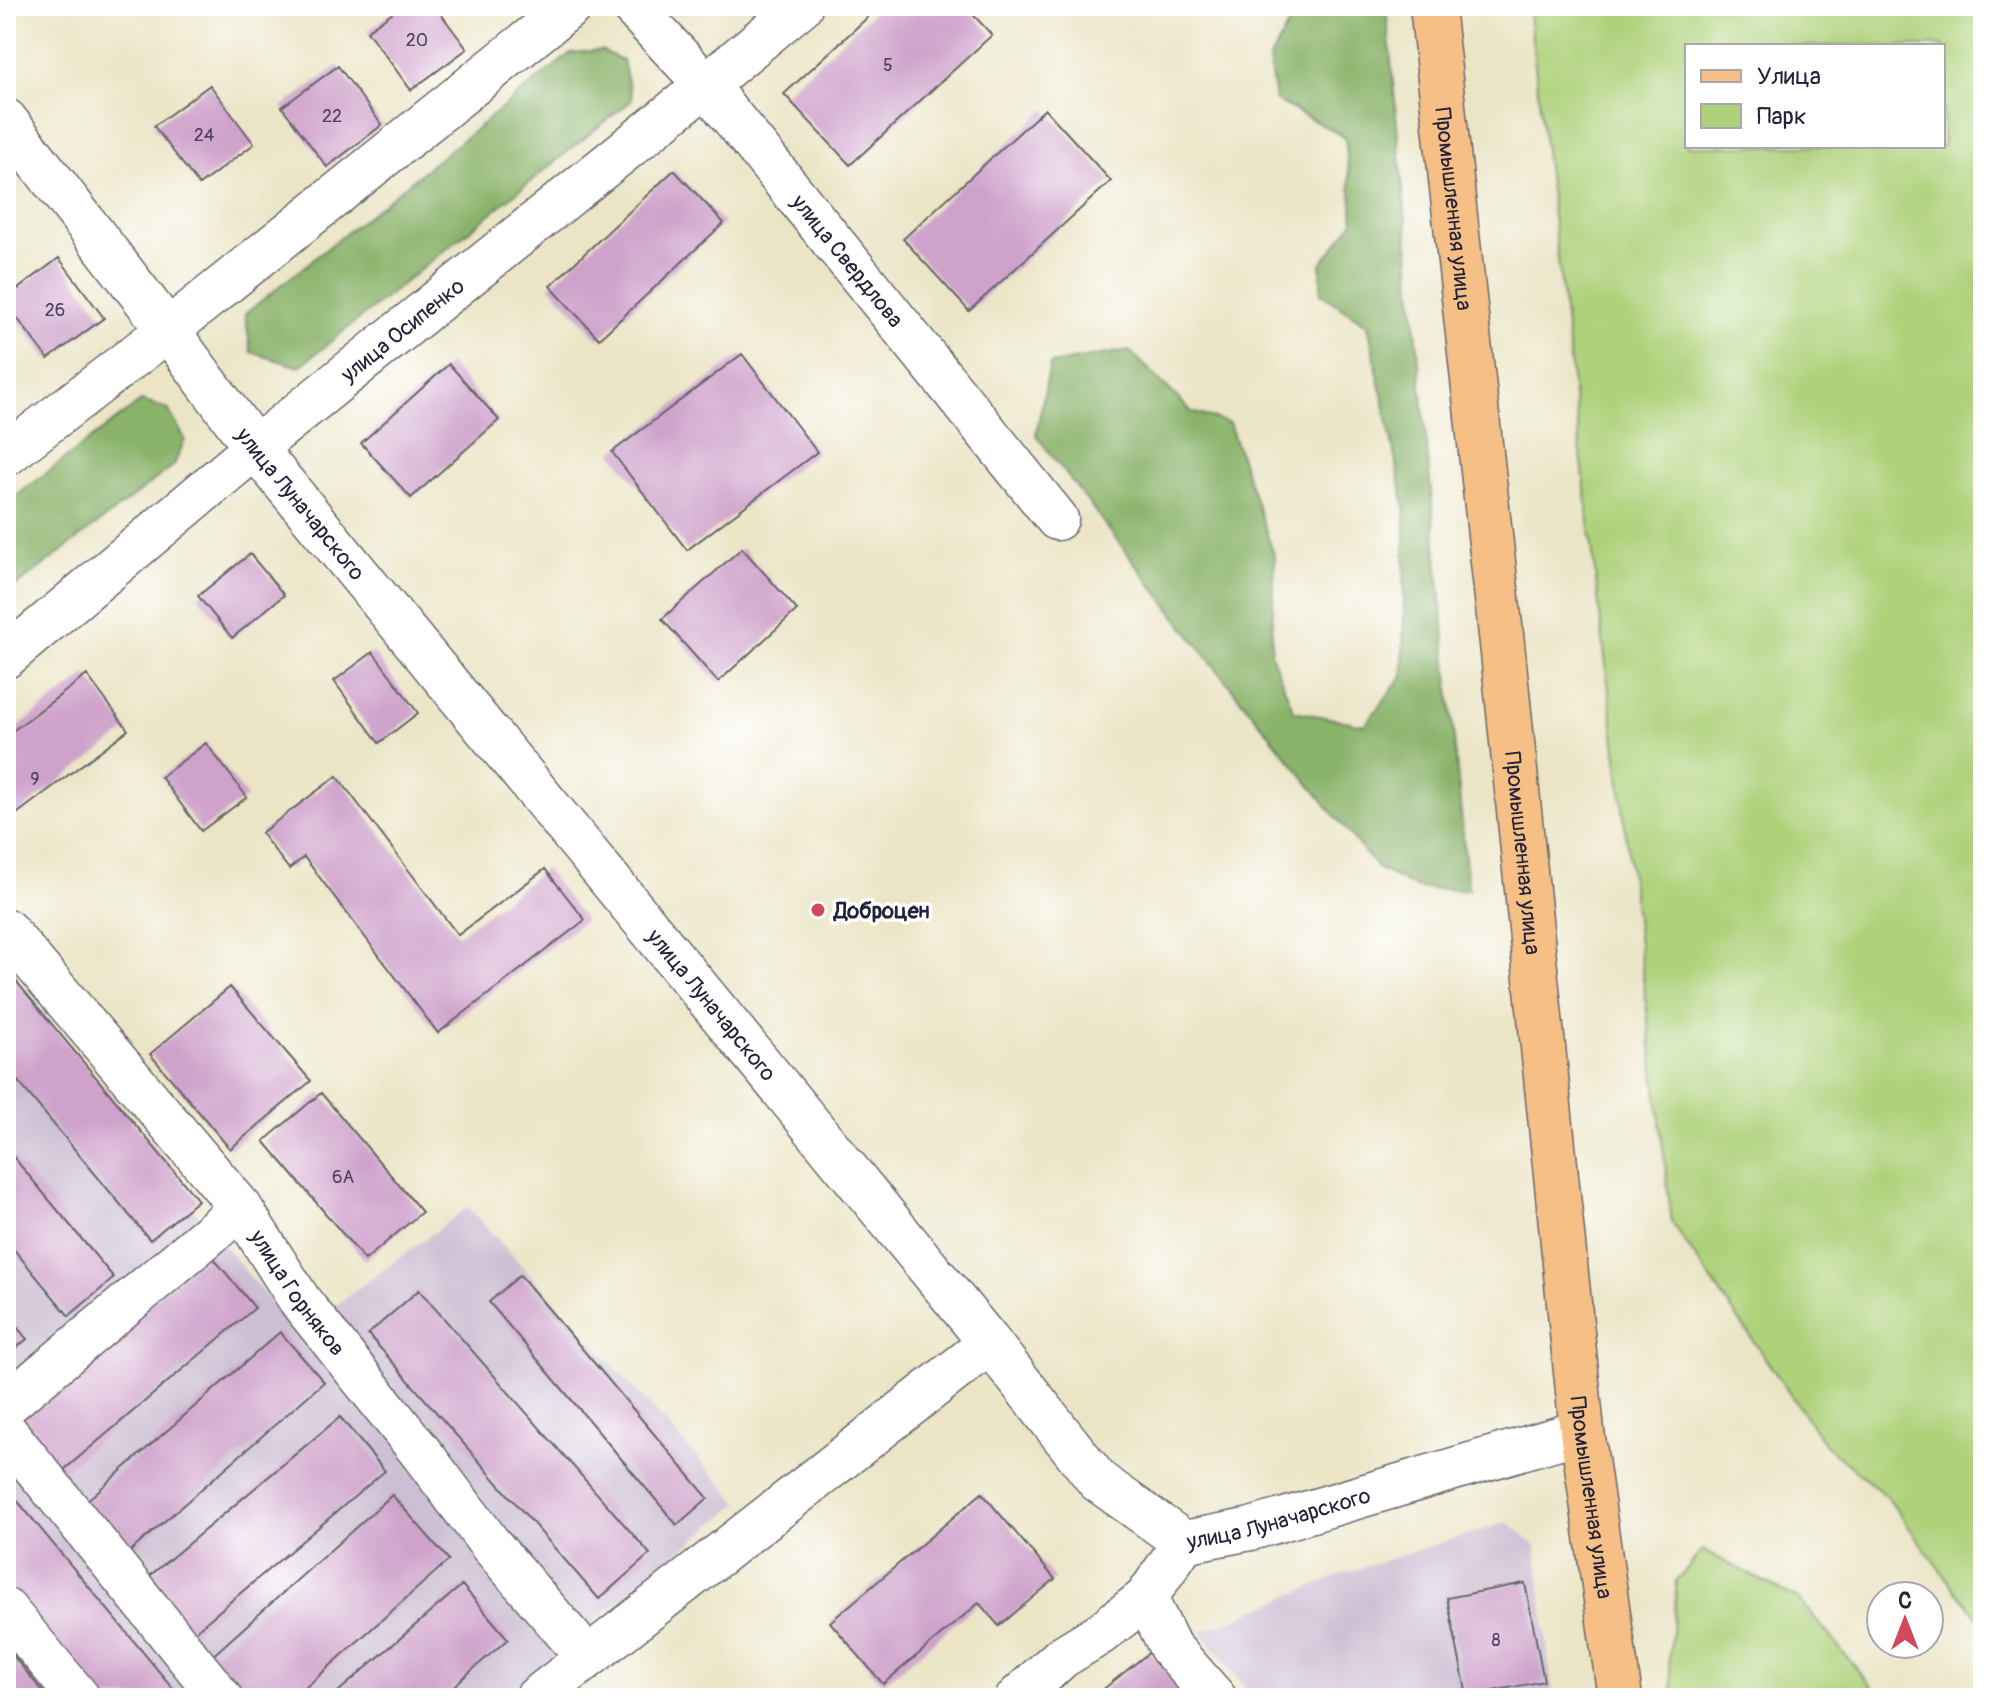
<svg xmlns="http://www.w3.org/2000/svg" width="1989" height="1704" font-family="Pangolin,sans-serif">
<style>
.industrial{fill:#ccbed3}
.green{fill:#aed17a;stroke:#687a5a;stroke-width:2;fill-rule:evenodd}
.forest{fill:#8ab36a;stroke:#566a52;stroke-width:2}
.building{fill:#cfa2cb}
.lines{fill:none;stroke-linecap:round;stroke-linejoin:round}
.minor-casing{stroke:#68666c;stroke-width:45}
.major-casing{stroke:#68666c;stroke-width:47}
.minor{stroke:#fff;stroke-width:42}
.major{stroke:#f5bf86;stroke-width:44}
.poi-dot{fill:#d1495b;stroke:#fff;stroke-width:3}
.labels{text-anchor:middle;stroke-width:7;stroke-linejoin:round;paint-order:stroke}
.number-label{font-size:18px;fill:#4d425f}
.street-label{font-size:22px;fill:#22223b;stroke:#fff}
.poi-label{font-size:22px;font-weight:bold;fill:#22223b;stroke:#fff;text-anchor:start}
</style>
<rect width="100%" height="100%" fill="#fff"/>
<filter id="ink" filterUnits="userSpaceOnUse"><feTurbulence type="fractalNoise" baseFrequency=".0125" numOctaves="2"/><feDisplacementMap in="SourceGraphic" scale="16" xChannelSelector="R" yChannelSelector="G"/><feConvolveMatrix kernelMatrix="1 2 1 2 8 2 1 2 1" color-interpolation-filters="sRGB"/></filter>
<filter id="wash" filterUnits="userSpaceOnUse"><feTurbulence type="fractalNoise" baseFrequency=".006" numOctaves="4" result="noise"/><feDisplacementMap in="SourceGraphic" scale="32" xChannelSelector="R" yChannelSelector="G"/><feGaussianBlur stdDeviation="1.8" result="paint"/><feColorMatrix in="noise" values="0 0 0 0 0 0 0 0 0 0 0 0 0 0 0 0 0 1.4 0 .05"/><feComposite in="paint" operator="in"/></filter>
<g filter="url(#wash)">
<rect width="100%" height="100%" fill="#ebe5c6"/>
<path class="industrial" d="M6,982L297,1334L468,1207L739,1503L501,1698H6Z
M1508,1522L1536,1546L1553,1698H1252L1201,1632L1345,1573Z"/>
<path class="green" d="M1528,6H1983V1623L1951,1585L1887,1497L1825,1445L1672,1223ZM1687,46H1943V146H1687Z
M1702,1550L1799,1599L1881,1698H1673L1669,1661L1677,1581Z"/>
<path class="forest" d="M1299,6H1386L1468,890L1417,888L1377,868L1222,676L1036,435L1050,364L1129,350L1192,412L1229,423L1275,558L1271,654L1294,711L1365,725L1403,675L1405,507L1368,325L1321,294V264L1354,221L1345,137L1275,100L1269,60Z
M601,50L623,61L632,100L299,367L251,352L245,314L571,53Z
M141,401L168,409L185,439L174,465L6,594V504Z"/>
<g id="blocks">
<path class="building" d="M401,6H435L467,49L411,90L367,31Z
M880,6H965L992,35L850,165L784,94Z
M338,66L382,125L327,167L282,107Z
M210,85L254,144L199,185L154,126Z
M1045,109L1111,181L969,311L903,239Z
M674,170L724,223L599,339L550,286Z
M59,258L104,318L48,359L6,303V298Z
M742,354L817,452L687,550L612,452Z
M449,364L499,420L411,498L361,443Z
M742,548L797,610L718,682L662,619Z
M250,554L284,595L232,638L198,596Z
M373,652L418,713L379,743L334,681Z
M87,675L128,730L6,822V736Z
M206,743L247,797L201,831L161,777Z
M337,776L458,935L545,869L585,920L438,1033L304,857L289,869L261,833Z
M6,969L198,1200L150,1240L6,1067Z
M230,987L311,1081L230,1149L150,1054Z
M321,1093L422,1212L365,1260L264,1141Z
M6,1148L114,1278L69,1316L6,1240Z
M210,1254L255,1308L59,1474L14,1420Z
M520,1275L708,1498L677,1525L489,1302Z
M419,1290L650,1554L599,1599L368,1334Z
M6,1314L27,1339L6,1356Z
M280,1332L324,1382L127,1554L83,1504Z
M340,1417L385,1471L192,1634L146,1579Z
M6,1487L181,1698H100L6,1583Z
M982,1493L1055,1579L999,1626L979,1603L883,1684L830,1622Z
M392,1495L449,1560L294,1698H244L209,1659Z
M1525,1583L1544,1681L1467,1696L1447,1598Z
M462,1585L508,1639L440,1698H331Z
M6,1647L48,1698H6Z
M1151,1651L1189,1698H1099L1096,1695Z"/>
</g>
</g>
<g filter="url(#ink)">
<use href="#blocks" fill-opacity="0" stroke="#68666c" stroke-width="2"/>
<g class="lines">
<g class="minor-casing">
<g id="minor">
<path id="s1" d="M632,6L706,85L1057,519"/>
<path id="s2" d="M6,120L168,330L255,448L990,1343L1098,1481L1184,1542L1251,1529L1582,1431"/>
<path d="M6,455L168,330L571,6"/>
<path id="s3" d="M6,657L255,448L706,85L801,6"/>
<path id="s4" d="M6,930L241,1208L300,1301L422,1454L490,1544L587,1657"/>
<path d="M6,1405L241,1208"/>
<path d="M6,1432L221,1698"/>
<path d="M1146,1598L1170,1647L1215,1698"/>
<path d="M6,1610L79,1698"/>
<path d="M536,1698L990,1343"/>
<path d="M1017,1698L1062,1657L1101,1633L1146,1598L1184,1542"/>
</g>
</g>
<g class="major-casing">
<g id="major">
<path id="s5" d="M1432,6L1503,653L1582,1431L1620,1698"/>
</g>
</g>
<use href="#minor" class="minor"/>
<use href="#major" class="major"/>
</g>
</g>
<circle class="poi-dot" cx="818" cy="910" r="8"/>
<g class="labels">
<g class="number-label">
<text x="417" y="46">20</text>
<text x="888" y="71">5</text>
<text x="332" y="122">22</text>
<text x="204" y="141">24</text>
<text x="55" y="316">26</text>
<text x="35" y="785">9</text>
<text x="343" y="1183">6А</text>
<text x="1496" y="1646">8</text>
</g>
<g class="street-label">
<text dy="8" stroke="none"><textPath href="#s5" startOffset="204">Промышленная улица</textPath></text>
<text dy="8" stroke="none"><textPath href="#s1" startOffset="334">улица Свердлова</textPath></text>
<text dy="8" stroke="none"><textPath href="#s3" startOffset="514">улица Осипенко</textPath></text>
<text dy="8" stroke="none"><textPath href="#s2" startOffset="484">улица Луначарского</textPath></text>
<text dy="8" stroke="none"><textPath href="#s5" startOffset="852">Промышленная улица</textPath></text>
<text dy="8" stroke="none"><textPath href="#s2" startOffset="1132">улица Луначарского</textPath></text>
<text dy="8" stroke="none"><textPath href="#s4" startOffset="466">улица Горняков</textPath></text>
<text dy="8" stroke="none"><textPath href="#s5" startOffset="1500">Промышленная улица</textPath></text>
<text dy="8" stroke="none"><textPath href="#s2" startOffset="1948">улица Луначарского</textPath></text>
</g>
<g class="poi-label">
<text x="834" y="918">Доброцен</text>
</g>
</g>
<rect width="1989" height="1704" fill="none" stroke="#fff" stroke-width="32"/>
<rect x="1685" y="44" width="260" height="104" fill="#ffffff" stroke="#a7a7b1" stroke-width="2"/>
<rect x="1701" y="70" width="40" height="12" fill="#f5bf86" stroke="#a7a7b1" stroke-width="2"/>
<text x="1757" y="84" font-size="24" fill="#22223b">Улица</text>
<rect x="1701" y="104" width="40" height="24" fill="#aed17a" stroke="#a7a7b1" stroke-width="2"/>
<text x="1757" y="124" font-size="24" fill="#22223b">Парк</text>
<g transform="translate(1905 1620)"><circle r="38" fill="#ffffff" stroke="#a7a7b1" stroke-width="2"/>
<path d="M0-6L14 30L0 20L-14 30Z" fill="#d1495b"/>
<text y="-12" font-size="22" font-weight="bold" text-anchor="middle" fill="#22223b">С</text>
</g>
</svg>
